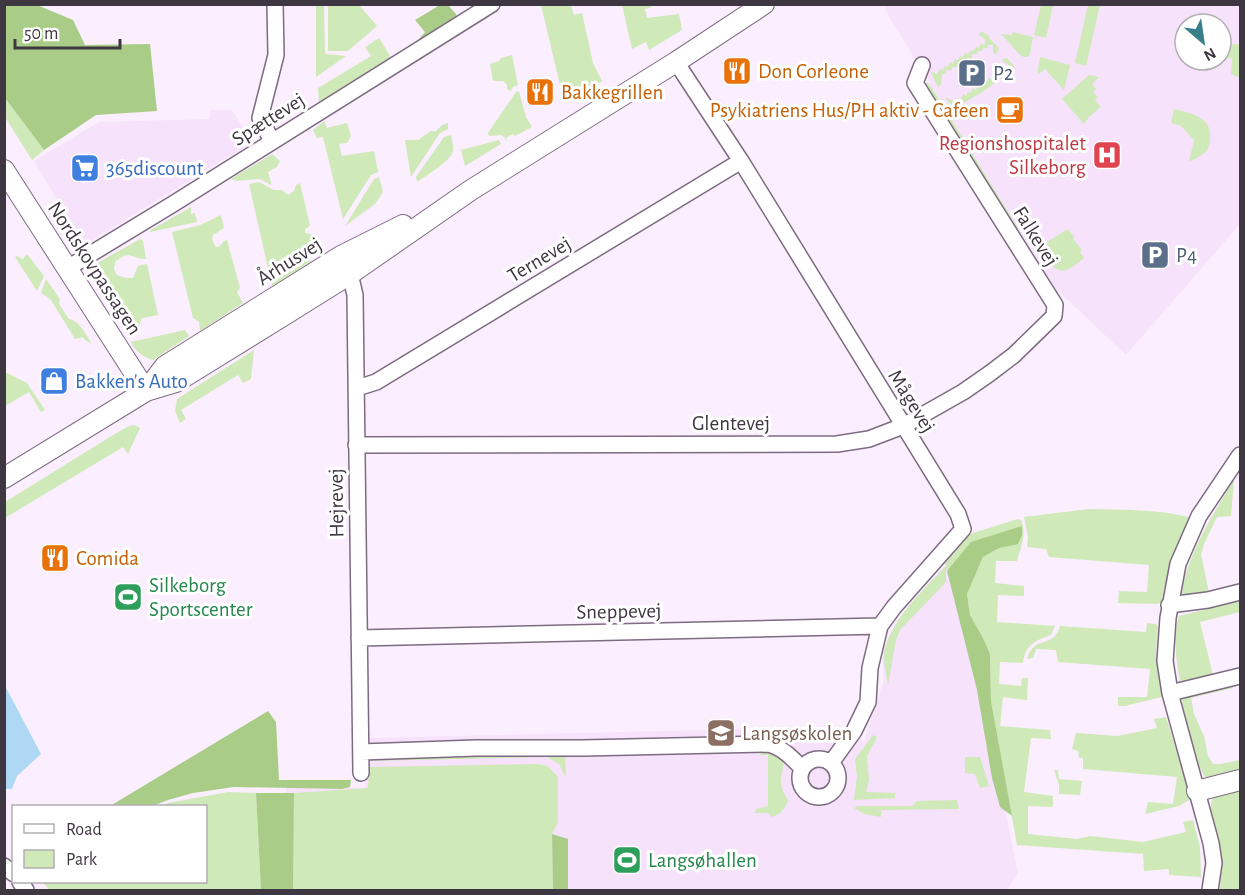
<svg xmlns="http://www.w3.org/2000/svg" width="1245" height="895" font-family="'Alegreya Sans',sans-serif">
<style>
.built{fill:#f7e2fc;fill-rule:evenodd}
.green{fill:#cfe9b8}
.forest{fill:#a9cc87}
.water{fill:#afd8f5}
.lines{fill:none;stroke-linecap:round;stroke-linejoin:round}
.minor-casing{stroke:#7d6b82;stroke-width:18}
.tertiary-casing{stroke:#7d6b82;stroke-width:22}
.minor{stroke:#fff;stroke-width:15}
.tertiary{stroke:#fff;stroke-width:20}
.labels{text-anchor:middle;stroke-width:6;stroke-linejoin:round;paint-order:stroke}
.food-label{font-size:21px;fill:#c56008;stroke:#fff;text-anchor:start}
.service-label{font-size:21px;fill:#4e5e75;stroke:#fff;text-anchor:start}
.street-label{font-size:21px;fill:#3e3640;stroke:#fff}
.health-label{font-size:21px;fill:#be3a42;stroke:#fff;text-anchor:end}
.shop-label{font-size:21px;fill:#366cbe;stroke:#fff;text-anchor:start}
.leisure-label{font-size:21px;fill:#27864d;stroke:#fff;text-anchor:start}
.education-label{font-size:21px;fill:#785e54;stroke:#fff;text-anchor:start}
</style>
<rect width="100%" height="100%" fill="#fbeefe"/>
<path class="built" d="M886,4L1240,5V224L1126,355L1055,288L885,10ZM1185,24H1221V60H1185Z
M210,110H232L250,139L247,145L84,245L34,161L99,122L210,119Z
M946,566L978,678L1018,873L1007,890H287L286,786L364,788L369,769L370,738L830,727L864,742L884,680L882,650L941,569Z"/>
<path class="green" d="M316,5H324L325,54L346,56L316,77Z
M328,5H359L377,26L348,51H328Z
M541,5H571L574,15L582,13L593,63L602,81L582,93L580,91L565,100L562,93Z
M622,5H651L652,7L645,9L647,18L679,14L682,30L649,50L646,42L632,49Z
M1041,5H1053L1046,38L1034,35Z
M1088,5H1100L1086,66L1075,63Z
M983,32L989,36V38L999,48L997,53L995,54L993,52V45H988L987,48H983L982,51H977V54H972V58H967V61H962V64H957V67H952V70H946V74H942L941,85L938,87L930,71L937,74L940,69L943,70L945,66L948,67L950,62L953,64L955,59L958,60L960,56L963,57L965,53L968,54L971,50L973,51L976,47L979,48L981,43L984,45L986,40L979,35V33Z
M1013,32L1033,37L1030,54L1028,57H1024L1020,55L1001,34L1012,35Z
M379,38L392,59L319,103L318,88L371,56L365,47Z
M1240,44V78L1231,74L1232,58H1221V45Z
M512,55L518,85L513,87L511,91L507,89V85L503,81H493L490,64L499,61L501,58Z
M1040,57L1070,65L1064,90L1045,69L1037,75Z
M1007,58L1015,67L1013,70L981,93L954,108L946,99L947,98L955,102L958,98L961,99L963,94L966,96L968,92L971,93L973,88L976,90L978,85L981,86L983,82L986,83L989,78L992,80L994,75L997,77L999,72L1002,74L1004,69L1007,70L1009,65L1002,61L1003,59Z
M1089,75L1099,77L1092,84L1096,89L1093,92L1098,97L1095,100L1101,107L1089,117L1084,124L1062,99Z
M927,82L931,86L1018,228L1016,230L926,84Z
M519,91L526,117L532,127L515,136L513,134L506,138L507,141L502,135L489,136L488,133L516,92Z
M5,98L44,150L32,160L5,117Z
M1174,109C1192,114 1212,116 1210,139C1210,144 1209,149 1205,152C1201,156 1194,159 1189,162L1194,140L1181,126L1171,123Z
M324,121L327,128L347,123L351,136L347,143L339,144L342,156L374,151L378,172L371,175L343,219L323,137L317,138L313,130Z
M448,123V129L440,133L411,177L405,140H418L431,131H436L442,125Z
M451,135C452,141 455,148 452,154C448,162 426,176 417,182L416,177L444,137Z
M499,140L501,144L465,166L461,150Z
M272,154L280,161L277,167L268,172L271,182V185L260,179L237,181L231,179Z
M379,177L383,192L375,204L345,226L374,179Z
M259,182L274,190H282L288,195L294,191L296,185L300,183L310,226L305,229V233L313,235L316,250L306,255L310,262L272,286L249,184Z
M191,207V214L195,213L197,222L150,232L149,231Z
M221,215L224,228L213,235L212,240L216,247L220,246L224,241L227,240L240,288L237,292L243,303L200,331L199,322L193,318L172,232L200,225Z
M1068,229L1074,237L1073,239L1082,250L1080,252L1084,258C1059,279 1055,272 1039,247Z
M140,239L143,241L146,259C130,259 131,248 115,262L114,269L117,275L126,278H133L138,266L147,264L158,315L142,318L139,326L133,328V331L126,333L121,320L105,291L91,276L89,272L90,267Z
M27,254L44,276L37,291L15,257L17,256L23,259Z
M46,279L60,299L59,304L69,319C80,321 86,335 92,344L85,340L83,337L75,339L51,300L41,293Z
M185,330L189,336L153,360C142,356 136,352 131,342Z
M254,350L251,379L243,383L238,375L181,410L186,419L180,423L175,411L177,399Z
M5,372L27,383L45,410L41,412L29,392L5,406Z
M134,425L140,428L128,454L123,447L5,518V502L118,432L129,426Z
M1234,479L1231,516L1217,517L1205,542L1201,554L1209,593L1186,597L1182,594C1186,555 1215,512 1234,479Z
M1089,509C1120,510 1158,509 1188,517L1189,520L1188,524L1174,551L1161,602L1158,604L1118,603L1119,591L1147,592L1149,565L1049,557L1046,549L1027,547L1028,538L1024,517Z
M1018,519L1021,520C1027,533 1021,547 1017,561H996L995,583L1024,586V596L998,595L997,622L1055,626L1051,635C1036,640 1025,645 1023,663L1000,662L999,684L1021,686L1022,678H1028V679L1027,700L1003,697L1000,726L1050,730L1051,739L1031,738L1024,792L1053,796V807L1028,806V834L1077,839L1090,836L1143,842L1186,832L1183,822L1193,820L1200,847L1201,877L1169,875V869L1144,871L1143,854L1017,845L991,701L990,654L983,638L970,615L967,594L983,557L999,548L1018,543L1022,535L946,570V582L900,630L896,640L888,685C887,676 884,666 884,657C885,625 925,588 946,566L945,563L967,537L973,533Z
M1240,601V612L1200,622L1213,675L1180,681C1176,661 1173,636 1179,616Z
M1147,623L1156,624L1158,627L1156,651L1163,693L1162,697L1125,706H1118V697H1147L1150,669L1058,662L1056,650L1036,649L1033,658L1027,659C1033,635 1054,649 1060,626L1146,632Z
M1233,685V688L1191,698L1194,714L1204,736L1208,756L1213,764H1221L1240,760V769L1212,777H1205C1196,764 1178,709 1183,696Z
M1166,717L1191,799L1179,806L1145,814L1148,802L1173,804L1177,777L1083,769V758H1079L1078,751L1072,749L1076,733L1118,736L1157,728L1154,719Z
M873,735L877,737L867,756L869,780L866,792L895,793V798L854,800L857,777L855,759Z
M565,752L566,778L559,764L547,757L371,761V756Z
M761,752H774L784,758C783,778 776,781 788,800C786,808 780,815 771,817L769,813H755L756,809L768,806V755H760Z
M965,757H980L989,786L980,788L975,774L965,773Z
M539,764L549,767L558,777V822L552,834L553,890H293L294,793L368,788L369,767Z
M1054,770H1058L1059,779L1082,781L1080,795L1059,794V785Z
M1240,788V890H1220C1221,876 1222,862 1220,848C1218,833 1206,811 1213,798Z
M228,792L256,793L261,890H50L42,882H206V806H161L168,803Z
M957,800L959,809L881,810V817L864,814L854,808L858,806H912L917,801Z"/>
<path class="forest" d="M5,4L37,5L73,20L85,45L150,44L157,111L96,115L44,150L5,98Z
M440,5H448L456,14L457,18L413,46L425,32L415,20Z
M1022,526V535L1018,544L999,548L983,557L967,594L970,615L983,638L990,654L991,701L1012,816L1000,807L992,778L977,690L947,571L971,542Z
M268,711L276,722L279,780H351L350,787L342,789L234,787L193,793L168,800L152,806H110Z
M256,793H294L293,890H261Z
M552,834L568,839V890H553Z"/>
<path class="water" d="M4,684L41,754L17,776L12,789H5Z"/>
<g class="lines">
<g class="minor-casing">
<path id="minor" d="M676,62L741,161L958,514L963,529L894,607L880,626L870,668L868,702L854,731L831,763
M272,141L260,118L276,55L275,4
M341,256L350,274L355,295L361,773
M66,269L173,204L492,4
M357,388L376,382L741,161
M356,445L837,444L869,439L903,426L963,392L989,374L1014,355L1054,316L1055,305L915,83L922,65
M1169,605L1208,600L1240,592
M359,638L880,626
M1170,693L1240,676
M361,752L476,748H583L768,744C782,747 792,758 802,768
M800 778a19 19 0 1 1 38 0a19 19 0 1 1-38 0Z
M4,866L14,874
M20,882L26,890
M1210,890L1214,863L1211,843L1170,693L1165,661L1168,618L1178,564L1199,516L1240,455"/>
</g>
<g class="tertiary-casing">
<path id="tertiary" d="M4,170L146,391
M146,391L165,366L341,256L403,225
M4,478L146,391L176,382L286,314L350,274L471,190L676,62L764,4
M1197,791L1240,780"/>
</g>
<use href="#minor" class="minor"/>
<use href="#tertiary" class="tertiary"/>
</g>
<defs>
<g id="restaurant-square" transform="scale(1.5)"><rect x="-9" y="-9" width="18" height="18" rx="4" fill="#e8710a" stroke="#fff"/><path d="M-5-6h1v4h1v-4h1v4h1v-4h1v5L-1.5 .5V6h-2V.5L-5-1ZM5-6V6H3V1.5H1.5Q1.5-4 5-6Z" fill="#fff"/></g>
<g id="parking-square" transform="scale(1.5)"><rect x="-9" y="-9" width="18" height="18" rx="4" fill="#5c6f8a" stroke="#fff"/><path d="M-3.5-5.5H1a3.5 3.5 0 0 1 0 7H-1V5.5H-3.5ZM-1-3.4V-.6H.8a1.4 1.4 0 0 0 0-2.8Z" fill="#fff"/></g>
<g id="cafe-square" transform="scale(1.5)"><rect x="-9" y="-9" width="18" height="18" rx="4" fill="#e8710a" stroke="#fff"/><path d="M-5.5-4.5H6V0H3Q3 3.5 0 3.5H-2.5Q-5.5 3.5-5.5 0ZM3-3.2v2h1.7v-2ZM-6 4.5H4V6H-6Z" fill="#fff"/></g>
<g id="hospital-square" transform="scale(1.5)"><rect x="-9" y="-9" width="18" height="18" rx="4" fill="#e0444e" stroke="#fff"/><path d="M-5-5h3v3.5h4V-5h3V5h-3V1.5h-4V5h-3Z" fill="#fff"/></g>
<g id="supermarket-square" transform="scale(1.5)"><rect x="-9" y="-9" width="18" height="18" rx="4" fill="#3f7fe0" stroke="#fff"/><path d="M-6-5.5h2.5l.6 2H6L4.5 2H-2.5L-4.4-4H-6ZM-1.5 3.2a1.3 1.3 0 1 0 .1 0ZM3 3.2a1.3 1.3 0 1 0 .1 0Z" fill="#fff"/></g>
<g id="shop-square" transform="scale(1.5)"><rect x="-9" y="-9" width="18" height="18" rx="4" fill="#3f7fe0" stroke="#fff"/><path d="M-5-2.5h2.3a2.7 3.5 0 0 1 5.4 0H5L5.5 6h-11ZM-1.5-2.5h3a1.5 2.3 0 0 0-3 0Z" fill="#fff"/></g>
<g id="stadium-square" transform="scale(1.5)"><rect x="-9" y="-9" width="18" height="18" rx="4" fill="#2e9e5b" stroke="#fff"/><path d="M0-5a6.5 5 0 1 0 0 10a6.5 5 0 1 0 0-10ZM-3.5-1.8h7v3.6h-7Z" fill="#fff"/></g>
<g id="school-square" transform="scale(1.5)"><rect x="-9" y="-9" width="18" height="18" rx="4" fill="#8d6e63" stroke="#fff"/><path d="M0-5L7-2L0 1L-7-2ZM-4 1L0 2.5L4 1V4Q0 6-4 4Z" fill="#fff"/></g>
</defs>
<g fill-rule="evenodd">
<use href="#restaurant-square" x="737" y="71"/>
<use href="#parking-square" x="972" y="73"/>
<use href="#restaurant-square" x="540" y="92"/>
<use href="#cafe-square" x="1010" y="110"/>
<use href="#hospital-square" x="1107" y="155"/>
<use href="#supermarket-square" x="85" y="168"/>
<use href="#parking-square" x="1155" y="255"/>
<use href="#shop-square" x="54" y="381"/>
<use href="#restaurant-square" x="55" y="558"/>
<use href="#stadium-square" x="128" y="597"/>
<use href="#school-square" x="721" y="733"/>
<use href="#stadium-square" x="627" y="860"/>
</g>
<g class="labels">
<g class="food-label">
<text x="758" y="78">Don Corleone</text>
<text x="561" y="99">Bakkegrillen</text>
<text x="989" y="117" text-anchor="end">Psykiatriens Hus/PH aktiv - Cafeen</text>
<text x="76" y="565">Comida</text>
</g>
<g class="service-label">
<text x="993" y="80">P2</text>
<text x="1176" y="262">P4</text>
</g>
<g class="street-label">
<text transform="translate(268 119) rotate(-32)" y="7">Spættevej</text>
<text transform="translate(1036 236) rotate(58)" y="7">Falkevej</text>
<text transform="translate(539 259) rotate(-31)" y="7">Ternevej</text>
<text transform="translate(289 261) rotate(-32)" y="7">Århusvej</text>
<text transform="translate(95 268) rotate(57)" y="7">Nordskovpassagen</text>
<text transform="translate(912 401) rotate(58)" y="7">Mågevej</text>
<text x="731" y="430">Glentevej</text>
<text transform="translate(336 503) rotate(-91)" y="7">Hejrevej</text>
<text transform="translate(619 611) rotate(-1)" y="7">Sneppevej</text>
</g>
<g class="health-label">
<text x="1086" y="150">Regionshospitalet<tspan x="1086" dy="24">Silkeborg</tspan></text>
</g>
<g class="shop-label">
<text x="106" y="175">365discount</text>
<text x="75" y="388">Bakken's Auto</text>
</g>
<g class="leisure-label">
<text x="149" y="592">Silkeborg<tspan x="149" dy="24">Sportscenter</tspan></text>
<text x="648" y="867">Langsøhallen</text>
</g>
<g class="education-label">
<text x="742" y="740">Langsøskolen</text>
</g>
</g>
<rect width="1245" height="895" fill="none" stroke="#3e3640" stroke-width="12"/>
<rect x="12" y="805" width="195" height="78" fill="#ffffff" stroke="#b2afb3" stroke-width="1.5"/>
<rect x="24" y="824" width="30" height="9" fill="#ffffff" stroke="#b2afb3" stroke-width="1.5"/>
<text x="66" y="835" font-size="18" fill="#3e3640">Road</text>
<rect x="24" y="850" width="30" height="18" fill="#cfe9b8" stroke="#b2afb3" stroke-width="1.5"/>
<text x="66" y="865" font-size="18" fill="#3e3640">Park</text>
<g transform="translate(1203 42) rotate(151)"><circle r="28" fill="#ffffff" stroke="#b2afb3" stroke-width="1.5"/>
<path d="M0-4.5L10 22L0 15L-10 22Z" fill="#387f89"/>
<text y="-9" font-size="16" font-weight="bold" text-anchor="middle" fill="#3e3640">N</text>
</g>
<path d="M15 39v9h105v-9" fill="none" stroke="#3e3640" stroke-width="3"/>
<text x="24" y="39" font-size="18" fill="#3e3640" stroke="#ffffff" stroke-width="4.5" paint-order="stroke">50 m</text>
</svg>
